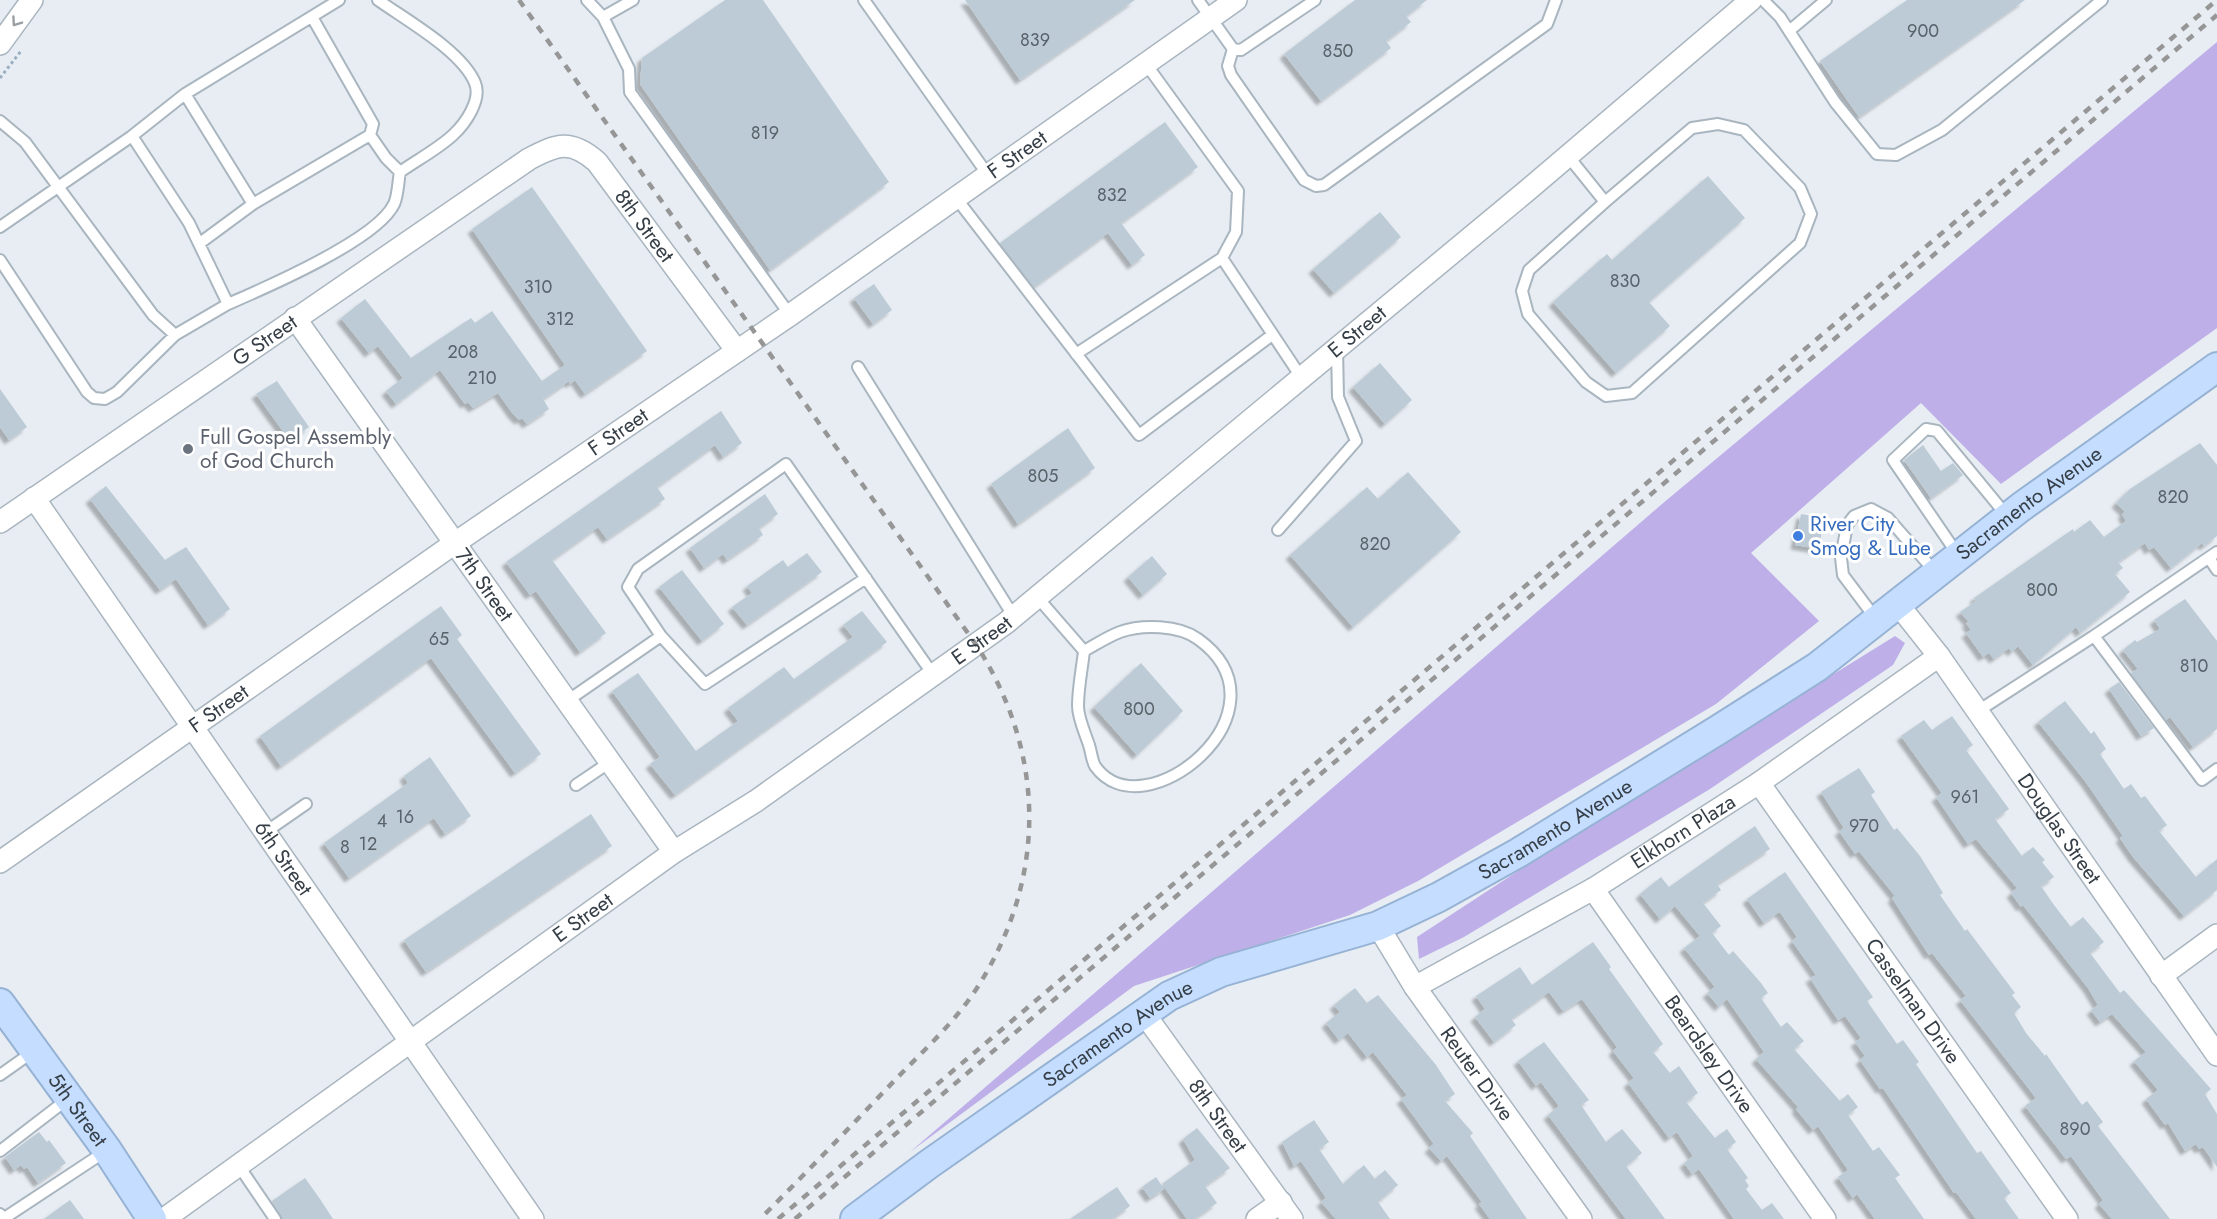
<svg xmlns="http://www.w3.org/2000/svg" width="2217" height="1219" font-family="Jost,sans-serif">
<style>
.green{fill:#beafe8}
.building{fill:#bccbd5;filter:url(#shadow)}
.lines{fill:none;stroke-linecap:round;stroke-linejoin:round}
.service-casing{stroke:#a9b5bf;stroke-width:14}
.minor-casing{stroke:#a9b5bf;stroke-width:24}
.secondary-casing{stroke:#96b2d4;stroke-width:32}
.path{stroke:#9aafc1;stroke-width:3;stroke-dasharray:3 3;stroke-linecap:butt}
.service{stroke:#fff;stroke-width:10}
.minor{stroke:#fff;stroke-width:21}
.secondary{stroke:#c5deff;stroke-width:28}
.rail{stroke:#969696;stroke-width:4.5;stroke-dasharray:8 8;stroke-linecap:butt}
.oneway{stroke:#9a9fa3}
.worship-dot{fill:#6b7280;stroke:#fff;stroke-width:2}
.shop-dot{fill:#3f7fe0;stroke:#fff;stroke-width:2}
.labels{text-anchor:middle;stroke-width:6;stroke-linejoin:round;paint-order:stroke}
.number-label{font-size:18px;fill:#58626a}
.street-label{font-size:21px;fill:#363f47;stroke:#fff}
.worship-label{font-size:21px;fill:#5b616d;stroke:#fff;text-anchor:start}
.shop-label{font-size:21px;fill:#366cbe;stroke:#fff;text-anchor:start}
</style>
<defs>
<filter id="shadow"><feDropShadow dx="-4.5" dy="4.5" stdDeviation="1.5" flood-color="#0004"/></filter>
</defs>
<rect width="100%" height="100%" fill="#e7edf3"/>
<path class="green" d="M2217,42V328L2001,484L1921,403L1751,553L1819,621L1716,704L1418,881L1350,915L1134,986L910,1152L1662,504Z
M1895,636L1905,643L1893,665L1710,789L1464,937L1419,959L1417,937L1553,848Z"/>
<path class="building" d="M725,0H763L889,182L770,270L640,84L642,58Z
M965,0H1135L1020,80Z
M1355,0H1427L1406,16L1411,22L1386,41L1391,48L1321,101L1284,54Z
M1907,0H2025L1859,117L1820,61Z
M1165,122L1198,167L1121,223L1145,255L1132,265L1108,233L1034,287L1000,243Z
M1708,176L1745,218L1649,302L1670,326L1616,373L1553,302L1607,254L1612,260Z
M532,187L647,351L585,394L575,380L570,384L569,381L543,399L549,409L527,424L522,418L519,420L513,414L498,393L473,408L468,402L465,404L440,370L396,404L386,391L403,378L378,346L369,353L341,318L365,299L411,358L471,318L475,323L492,311L542,381L565,365L472,229Z
M1380,212L1401,237L1334,293L1313,269Z
M874,284L892,310L873,324L854,298Z
M1380,363L1412,400L1385,424L1353,387Z
M277,381L309,427L290,441L256,394Z
M0,389L27,427L9,440L0,427Z
M721,411L742,443L723,457L715,445L657,487L665,499L645,513L607,539L598,527L552,560L606,633L580,652L536,591L530,595L506,562Z
M1068,428L1095,468L1018,524L991,484Z
M2200,443L2217,465V536L2204,546L2202,543L2171,568L2154,547L2149,550L2145,543L2118,562L2123,568L2115,574L2130,592L2080,633L2076,627L2033,665L2018,646L2012,652L2009,648L1994,659L1989,653L1983,657L1966,633L1971,630L1966,623L1969,622L1960,612L1976,601L1974,598L2073,529L2074,532L2090,520L2104,537L2126,521L2122,514L2125,512L2116,503L2130,489Z
M1923,445L1941,471L1953,463L1963,475L1931,498L1904,460Z
M1408,472L1461,532L1353,627L1290,555L1367,487L1378,499Z
M106,486L165,560L186,547L230,609L208,625L176,579L160,590L90,499Z
M765,494L778,514L759,528L763,535L727,560L723,554L704,568L690,548Z
M1801,514L1824,518L1819,549L1795,545Z
M807,553L822,572L747,625L732,607L752,593L747,586L783,560L788,567Z
M1152,556L1167,574L1143,595L1128,577Z
M682,570L724,624L702,641L659,587Z
M2185,599L2217,641V729L2193,747L2170,717L2166,720L2131,673L2138,669L2123,650L2135,640L2137,642L2160,629L2154,620Z
M441,606L462,635L457,639L541,754L515,773L431,658L281,766L260,736Z
M862,611L887,642L675,795L650,764L660,757L612,691L638,673L696,751L738,721L728,708L765,681L784,667L794,679L853,637L843,625Z
M1141,663L1183,711L1137,755L1094,707Z
M2119,682L2154,728L2141,736L2109,689Z
M2065,701L2091,734L2094,731L2106,749L2100,754L2124,789L2131,784L2141,798L2145,796L2167,825L2159,831L2196,877L2217,859V890L2184,916L2133,857L2120,838L2123,836L2085,781L2038,722Z
M1952,716L1973,745L1966,750L2009,809L1995,819L2022,856L2033,847L2045,860L2042,862L2054,877L2041,886L2054,905L2071,927L2083,917L2095,931L2104,942L2090,953L2120,993L2124,990L2211,1089L2205,1094L2217,1114V1167L2203,1147L2199,1149L2196,1144L2185,1151L2168,1123L2165,1125L2146,1099L2158,1090L2134,1061L2146,1052L2112,1014L2100,1022L2091,1010L2098,1005L2088,988L2023,905L2021,907L2011,893L2017,888L1976,839L1968,844L1936,797L1942,793L1901,736L1924,720L1932,730Z
M430,757L471,816L445,834L434,818L349,878L324,843L408,783L404,776Z
M1859,768L1875,792L1871,795L1894,830L1897,828L1920,856L1943,893L1940,895L1965,931L1967,929L2015,993L2012,995L2021,1007L2014,1013L2026,1033L2045,1056L2046,1054L2082,1105L2087,1101L2103,1122L2098,1126L2170,1219H2112L2099,1204L2103,1200L2071,1156L2066,1159L2025,1106L2036,1098L1960,1000L1966,996L1932,953L1929,955L1892,898L1895,896L1859,851L1855,854L1839,831L1844,828L1821,792Z
M591,814L612,846L426,972L404,940Z
M1755,826L1770,849L1717,884L1721,890L1703,903L1721,926L1712,933L1729,955L1733,951L1761,983L1768,993L1761,998L1781,1027L1787,1022L1804,1041L1794,1049L1840,1101L1848,1094L1858,1107L1848,1115L1873,1151L1879,1147L1900,1175L1895,1178L1924,1219H1875L1857,1194L1853,1198L1838,1177L1848,1170L1818,1126L1813,1130L1796,1109L1798,1107L1756,1059L1764,1052L1727,999L1719,1007L1707,993L1715,987L1684,948L1700,936L1675,906L1660,919L1640,894L1661,877L1669,887Z
M1785,872L1873,997L1867,1001L1897,1044L1903,1040L1919,1062L1916,1064L1977,1153L1981,1151L2011,1193L2004,1198L2019,1219H1976L1956,1192L1954,1193L1883,1088L1880,1089L1860,1060L1865,1056L1855,1042L1861,1038L1845,1016L1838,1020L1819,992L1810,978L1816,975L1792,941L1797,937L1782,915L1779,912L1764,923L1747,899Z
M1593,942L1611,967L1609,969L1663,1044L1653,1052L1670,1073L1679,1066L1698,1093L1686,1102L1715,1138L1727,1129L1736,1142L1727,1149L1748,1178L1745,1180L1749,1186L1746,1189L1762,1210L1772,1203L1784,1219H1734L1699,1169L1692,1174L1684,1163L1693,1156L1677,1132L1669,1138L1628,1083L1634,1078L1613,1051L1617,1047L1582,999L1563,1011L1549,992L1511,1019L1516,1025L1494,1042L1475,1017L1485,1009L1476,996L1520,967L1532,985Z
M1355,988L1367,1003L1378,995L1436,1065L1455,1094L1445,1101L1473,1133L1470,1136L1527,1219H1490L1479,1204L1482,1202L1447,1156L1441,1161L1429,1148L1434,1144L1401,1099L1407,1095L1373,1052L1367,1057L1348,1033L1339,1040L1326,1023L1340,1012L1334,1005Z
M1544,1042L1589,1100L1581,1105L1606,1142L1622,1129L1642,1153L1626,1166L1665,1219H1626L1548,1115L1559,1106L1541,1082L1536,1086L1518,1061Z
M1314,1120L1329,1142L1319,1149L1343,1184L1364,1165L1375,1179L1385,1170L1398,1185L1378,1202L1390,1219H1336L1321,1202L1326,1198L1301,1161L1294,1166L1282,1142Z
M1197,1128L1230,1168L1205,1186L1217,1203L1194,1219H1187L1162,1184L1195,1160L1183,1139Z
M39,1132L47,1142L49,1140L66,1163L38,1183L27,1167L24,1169L21,1165L14,1170L5,1157Z
M1156,1177L1164,1189L1150,1198L1142,1187Z
M305,1178L320,1199L333,1219H282L272,1201Z
M1117,1187L1130,1206L1112,1219H1070Z
M70,1200L84,1219H44Z"/>
<g class="lines">
<g class="service-casing">
<path id="service" d="M587,0L603,17
M633,0L603,17L629,69L630,92L790,315
M864,0L988,175
M1198,0L1233,49L1241,50L1315,0
M1763,0L1780,17L1835,102L1877,154L1896,155L1942,130L2102,0
M312,17L373,124L370,135L253,204L185,94L339,0
M1789,31L1826,0
M1233,49L1228,66L1231,75L1304,180L1316,186L1324,185L1547,24L1556,0
M1146,64L1238,191L1236,232L1222,258L1301,377
M185,94L132,136L189,223L228,304C265,288 377,240 394,204C398,196 398,182 400,172
M0,121L25,142L153,315L175,335
M370,135L386,158L400,172C417,160 438,149 453,135C465,124 482,100 475,83C462,51 406,20 378,0
M1568,156L1605,202L1529,270L1522,291L1528,314L1586,382L1606,396L1632,393L1800,243L1811,214L1800,188L1744,130L1718,124L1692,128L1605,202
M956,198L1139,435L1272,335
M0,227L132,136
M200,243L253,204
M0,260L87,392L94,398L105,399L117,392L175,335L228,304
M1076,354L1222,258
M858,367L1014,617
M1278,530L1356,441L1338,397L1337,348
M1958,555L1893,460L1926,429L1937,431L2007,516
M2209,558L2217,570
M1038,598L1084,651C1082,669 1078,688 1078,706C1078,718 1085,733 1089,745C1091,751 1092,761 1095,766C1143,835 1297,710 1198,639C1179,625 1142,624 1120,632C1107,637 1095,645 1084,651
M1876,619L1843,575L1841,558L1847,525L1854,516L1871,509L1888,518L1936,573
M661,636L705,684L866,578
M2094,636L2217,552
M567,701L661,636L628,587L638,569L786,464L934,676
M1978,711L2094,636L2202,780L2217,769
M576,785L610,762
M267,831L306,804
M0,1075L34,1051
M0,1151L69,1098
M239,1166L275,1219
M0,1214L3,1219L106,1151"/>
</g>
<g class="minor-casing">
<g id="minor">
<path d="M0,44L32,0"/>
<path id="s1" d="M295,318L674,852"/>
<path id="s2" d="M34,498L533,1219"/>
<path id="s3" d="M0,522L529,159C557,144 571,139 597,162L737,351"/>
<path id="s4" d="M1897,603L1939,656L2217,1055"/>
<path id="s5" d="M1759,783L2067,1219"/>
<path id="s6" d="M0,862L455,543L790,315L1236,0"/>
<path id="s7" d="M1593,889L1825,1219"/>
<path id="s8" d="M1378,926L1415,987L1581,1219"/>
<path d="M2161,976L2217,935"/>
<path id="s9" d="M1415,987L1593,889L1759,783L1939,656"/>
<path id="s10" d="M1143,1012L1292,1219"/>
<path id="s11" d="M164,1219L674,852L756,801L1006,623L1529,189L1751,0"/>
<path d="M1257,1219L1281,1202"/>
</g>
</g>
<g class="secondary-casing">
<g id="secondary">
<path id="s12" d="M0,1003L107,1150L152,1219"/>
<path id="s13" d="M855,1219L929,1164L1169,996L1221,972L1378,926L1439,897L1518,853L1718,730L1817,667L2021,507L2217,367"/>
</g>
</g>
<path class="path" d="M0,78L21,51"/>
<use href="#service" class="service"/>
<use href="#minor" class="minor"/>
<use href="#secondary" class="secondary"/>
<path class="rail" d="M519,0L977,646C1047,756 1047,881 975,991C953,1024 923,1051 896,1079C851,1126 806,1173 760,1219
M778,1219L2217,0
M795,1219L2217,15"/>
</g>
<defs><path id="oneway-chevron" d="M-2-3.5L2.5 0L-2 3.5" fill="none" stroke-width="1.6" stroke-linecap="round" stroke-linejoin="round" transform="scale(1.5)"/></defs>
<use class="oneway" href="#oneway-chevron" transform="translate(16 22) rotate(125)"/>
<circle class="worship-dot" cx="188" cy="449" r="6"/>
<circle class="shop-dot" cx="1798" cy="536" r="6"/>
<g class="labels">
<g class="number-label">
<text x="1923" y="37">900</text>
<text x="1035" y="46">839</text>
<text x="1338" y="57">850</text>
<text x="765" y="139">819</text>
<text x="1112" y="201">832</text>
<text x="1625" y="287">830</text>
<text x="538" y="293">310</text>
<text x="560" y="325">312</text>
<text x="463" y="358">208</text>
<text x="482" y="384">210</text>
<text x="1043" y="482">805</text>
<text x="2173" y="503">820</text>
<text x="1375" y="550">820</text>
<text x="2042" y="596">800</text>
<text x="439" y="645">65</text>
<text x="2194" y="672">810</text>
<text x="1139" y="715">800</text>
<text x="1965" y="803">961</text>
<text x="405" y="823">16</text>
<text x="382" y="827">4</text>
<text x="1864" y="832">970</text>
<text x="368" y="850">12</text>
<text x="345" y="853">8</text>
<text x="2075" y="1135">890</text>
</g>
<g class="street-label">
<text dy="7" stroke="none"><textPath href="#s6" startOffset="1239">F Street</textPath></text>
<text dy="7" stroke="none"><textPath href="#s3" startOffset="796">8th Street</textPath></text>
<text dy="7" stroke="none"><textPath href="#s11" startOffset="1488">E Street</textPath></text>
<text dy="7" stroke="none"><textPath href="#s3" startOffset="321">G Street</textPath></text>
<text dy="7" stroke="none"><textPath href="#s6" startOffset="753">F Street</textPath></text>
<text dy="7" stroke="none"><textPath href="#s13" startOffset="1384">Sacramento Avenue</textPath></text>
<text dy="7" stroke="none"><textPath href="#s1" startOffset="327">7th Street</textPath></text>
<text dy="7" stroke="none"><textPath href="#s11" startOffset="1002">E Street</textPath></text>
<text dy="7" stroke="none"><textPath href="#s6" startOffset="267">F Street</textPath></text>
<text dy="7" stroke="none"><textPath href="#s4" startOffset="278">Douglas Street</textPath></text>
<text dy="7" stroke="none"><textPath href="#s13" startOffset="808">Sacramento Avenue</textPath></text>
<text dy="7" stroke="none"><textPath href="#s9" startOffset="310">Elkhorn Plaza</textPath></text>
<text dy="7" stroke="none"><textPath href="#s2" startOffset="438">6th Street</textPath></text>
<text dy="7" stroke="none"><textPath href="#s11" startOffset="516">E Street</textPath></text>
<text dy="7" stroke="none"><textPath href="#s5" startOffset="267">Casselman Drive</textPath></text>
<text dy="7" stroke="none"><textPath href="#s13" startOffset="322">Sacramento Avenue</textPath></text>
<text dy="7" stroke="none"><textPath href="#s7" startOffset="202">Beardsley Drive</textPath></text>
<text dy="7" stroke="none"><textPath href="#s8" startOffset="178">Reuter Drive</textPath></text>
<text dy="7" stroke="none"><textPath href="#s12" startOffset="132">5th Street</textPath></text>
<text dy="7" stroke="none"><textPath href="#s10" startOffset="128">8th Street</textPath></text>
</g>
<g class="worship-label">
<text x="200" y="444">Full Gospel Assembly<tspan x="200" dy="24">of God Church</tspan></text>
</g>
<g class="shop-label">
<text x="1810" y="531">River City<tspan x="1810" dy="24">Smog &amp; Lube</tspan></text>
</g>
</g>
</svg>
